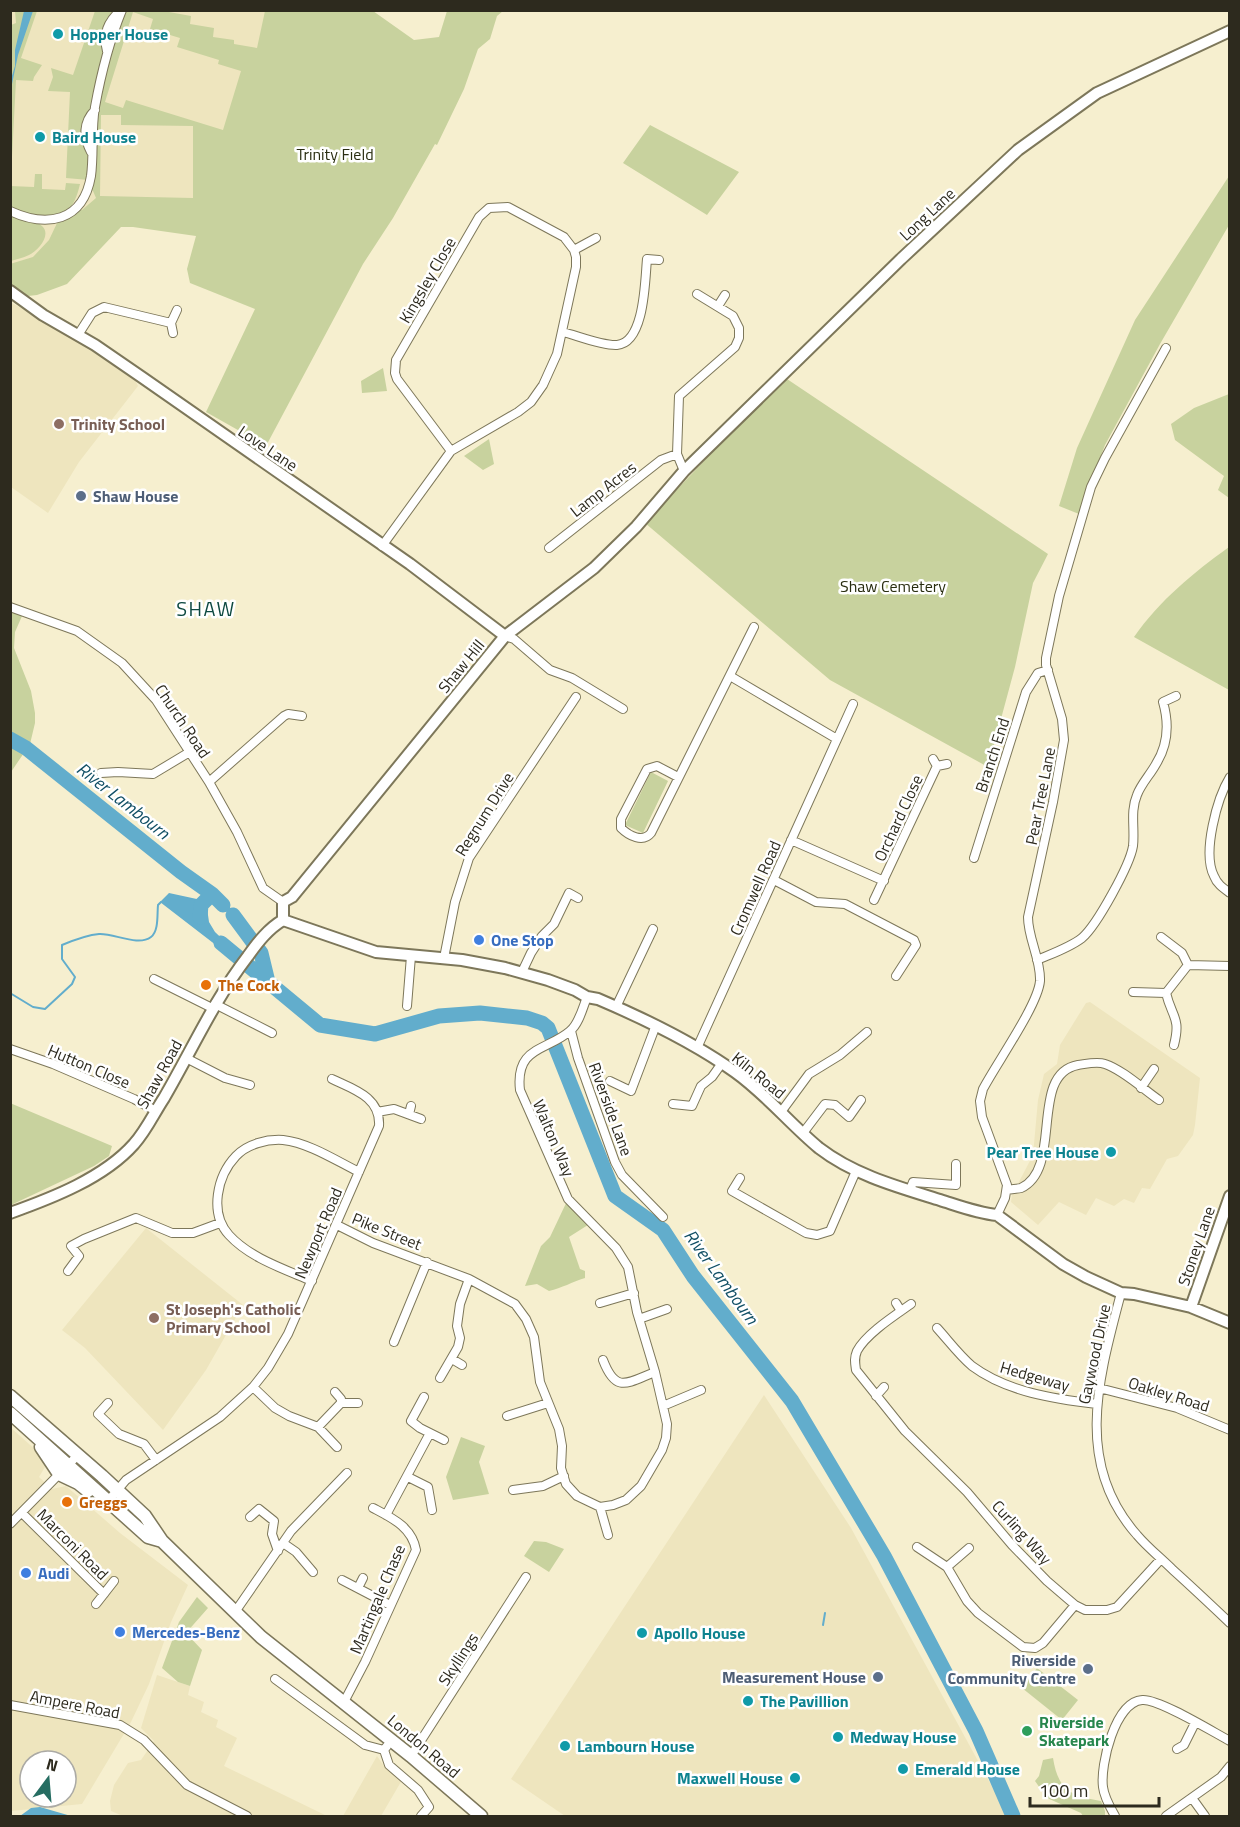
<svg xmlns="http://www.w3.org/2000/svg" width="1240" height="1827" font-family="'Titillium Web',sans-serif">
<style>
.built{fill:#eee5be;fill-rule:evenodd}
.green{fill:#c8d29e;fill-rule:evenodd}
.water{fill:#62adcc}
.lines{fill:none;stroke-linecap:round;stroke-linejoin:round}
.stream{stroke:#62adcc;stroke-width:2}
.river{stroke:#62adcc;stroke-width:15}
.street-casing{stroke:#7d775a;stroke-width:10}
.secondary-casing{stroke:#7d775a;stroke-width:14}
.primary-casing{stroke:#7d775a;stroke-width:15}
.street{stroke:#fff;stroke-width:8}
.secondary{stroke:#fff;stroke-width:10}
.primary{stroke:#fff;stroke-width:12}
.culture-dot{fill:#0f9aa8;stroke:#fff;stroke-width:2}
.education-dot{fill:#8d6e63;stroke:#fff;stroke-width:2}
.service-dot{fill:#5c6f8a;stroke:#fff;stroke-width:2}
.shop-dot{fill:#3f7fe0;stroke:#fff;stroke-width:2}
.food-dot{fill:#e8710a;stroke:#fff;stroke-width:2}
.leisure-dot{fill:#2e9e5b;stroke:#fff;stroke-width:2}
.labels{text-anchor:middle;stroke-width:5;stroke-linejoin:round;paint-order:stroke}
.culture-label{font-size:16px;font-weight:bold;fill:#0d838f;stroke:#fff;text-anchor:start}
.park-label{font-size:16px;fill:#292d10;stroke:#fff}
.street-label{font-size:16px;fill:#2d2a1e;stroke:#fff}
.education-label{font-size:16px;font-weight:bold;fill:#785e54;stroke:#fff;text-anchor:start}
.service-label{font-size:16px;font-weight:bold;fill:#4e5e75;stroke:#fff;text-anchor:end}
.shop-label{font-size:16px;font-weight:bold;fill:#366cbe;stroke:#fff;text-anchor:start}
.food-label{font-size:16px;font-weight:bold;fill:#c56008;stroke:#fff;text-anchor:start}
.leisure-label{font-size:16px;font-weight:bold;fill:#27864d;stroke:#fff;text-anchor:start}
.water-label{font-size:18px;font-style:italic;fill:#114f65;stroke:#fff}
.quarter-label{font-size:20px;letter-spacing:1.5px;fill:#0e4941;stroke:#fff}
</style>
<rect width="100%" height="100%" fill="#f6efcf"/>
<path class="built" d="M11,11H303L208,206L120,224L26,292L11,281Z
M10,302L82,341L119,366L134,378L138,386L79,462L48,513L11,487Z
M1090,1002L1200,1078L1195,1125L1193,1135L1178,1156L1167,1159L1150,1189L1142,1188L1134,1203L1124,1199L1114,1206L1096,1198L1086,1215L1059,1202L1038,1225L1011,1202L1012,1195L1033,1155L1038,1100L1044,1074L1057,1064L1060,1045L1086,1003Z
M146,1228L243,1305L206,1370L163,1430L85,1348L62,1330Z
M764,1395L851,1528L1008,1816H565L511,1779Z
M10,1427L38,1452L45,1467L39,1477L52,1489L66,1486L120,1533L188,1585L171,1622L149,1684L131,1722L82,1804L11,1811ZM30,1761H66V1797H30Z
M157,1675L190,1686L188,1695L204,1702L201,1712L218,1720L216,1727L237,1738L224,1766L327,1816H123L111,1811L110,1801L114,1785L128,1763L141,1760L154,1741L141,1728Z
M377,1756L384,1766L402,1780L381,1816H343Z"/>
<path class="green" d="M15,11H37L21,58L42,65L34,77L33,81L16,80L11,176V25L16,23Z
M95,11H169V12L191,16L190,24L214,28L213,37L234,40V44L257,48L265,11H373L414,40L439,37L447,11H503L497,16L490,39L478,49L464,89L437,145L435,144L393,218L363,264L266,446L206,412L255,309L190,283L187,269L196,236L133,227H121L67,284L37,295L28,296L12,285L10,264L33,257L49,240L58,221L78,208L82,210L96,198L93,191L88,187L89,180L66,178L70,92L48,91L53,77L51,68L73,75ZM133,12L153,19L150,29L180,38L177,47L219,60L218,64L241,71L223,130L126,100L123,108L105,102ZM101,115H121V125L193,126V198L100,196Z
M650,125L739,172L707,215L623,163Z
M35,174H42V189L65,190L66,183L80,184C70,229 46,218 11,209L10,186L34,187Z
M1229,176V225L1160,344L1105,445L1079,514L1059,506L1077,448L1135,320Z
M11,213C20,217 34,219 42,226C52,235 38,251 29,255C23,258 16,259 11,261Z
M383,368L387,391L362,393L361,381Z
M784,377L1048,554L1033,583L1015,667L988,767L830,680L645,523Z
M1229,394V498L1218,490L1224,476L1175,440L1171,424L1194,408Z
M489,439L494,464L483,470L464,456Z
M1229,547V690L1134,637C1160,600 1193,573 1229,547Z
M11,611L22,616L15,632L14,648L31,691L35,713V723L30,744L11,772Z
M651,772L668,781L643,833L625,825Z
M10,1103L112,1146L109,1156L94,1166L11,1205Z
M568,1199L578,1215L591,1223L569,1237L580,1269L585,1271V1278C572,1282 562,1288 549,1291L537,1284L525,1286L541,1246L550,1237Z
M461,1437L485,1446L479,1462L489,1494L453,1500L446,1477Z
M534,1541L546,1542L564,1549L549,1572L524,1556Z
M197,1597L208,1608L186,1633L202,1650L190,1686L178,1682L162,1668L179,1622Z
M1037,1668L1078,1700L1062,1720L1022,1688Z
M1053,1758C1058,1790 1071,1796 1101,1801L1105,1811V1816H1083L1081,1813L1047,1798L1035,1781L1039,1776L1043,1760Z"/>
<path class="water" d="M24,11H33L18,55L11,89V118V79L15,66V50Z
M169,893L206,901L209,922L215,932L238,954L234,959L160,902Z
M40,1807L71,1816H20L31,1808Z"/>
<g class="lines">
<path class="stream" d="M10,993L33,1007L45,1009L72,984L75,977L62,959V945C74,940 86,935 99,934C114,933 138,947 151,937C159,931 157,914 158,905L161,902
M823,1625L825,1613"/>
<path class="river" d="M10,739L26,748L181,872L212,894L201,905L200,917
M212,894L223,905
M233,915L261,953L268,982
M221,943L320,1025L375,1034L439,1016L480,1013L527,1018L542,1023L548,1028L615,1196L663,1230L693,1276L792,1401L884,1556L976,1731L1013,1816"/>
<g class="street-casing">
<path id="street" d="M107,51C103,34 107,22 121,10
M91,152C83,137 83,122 95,110
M10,211C47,228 83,222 91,176C94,154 91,130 95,107C101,74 109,42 122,10
M574,250L596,238
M718,306L725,295
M563,332C578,336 603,346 617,345C645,343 645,279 647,259L659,260
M173,333L171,323L177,310
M78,335L92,313L104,307L171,323
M684,471L677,454L679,396L735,347L739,338V328L733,316L697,294
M382,546L451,451L518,412L531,402L543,385L557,354L576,267V257L574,250L564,237L508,207L489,208L479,217L396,360L395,373L397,379L451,451
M549,548L661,460L677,454
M10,607L77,631L122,663L156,700L209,782L237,832L263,888L283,902
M505,636L514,639L550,670L572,678L623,709
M730,676L837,739
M937,766L947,764
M101,773L118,772L153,774L188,753
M678,777L657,766L647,769L621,819V828C629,836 643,843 651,833L754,627
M1230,777C1217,798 1202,853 1214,876C1217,884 1223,888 1230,893
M209,782L284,716L288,714L302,716
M791,840L884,881
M974,858L1026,692L1038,673L1048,670
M774,880L816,902L845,904L914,940L916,945L896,976
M874,900L937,766L933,759
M1161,937L1182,953L1188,965L1230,966
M444,958L455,902L469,858L576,697
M1037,960C1051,954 1069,948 1082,938C1097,925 1130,865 1133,846C1135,829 1130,811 1137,795C1141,784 1150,775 1156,764C1168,745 1169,723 1163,702L1176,696
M522,972L531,953L542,936L554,924L569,893L578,898
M154,979L212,1008
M1133,992L1166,993L1188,965
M1166,993C1172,1018 1181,1017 1174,1045
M215,1004L272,1033
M407,1006L411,956
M616,1007L653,929
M571,1031L578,1058L615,1162L622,1175L663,1217
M697,1048L853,704
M10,1049L53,1064L134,1099L156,1111
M186,1058L225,1078L250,1085
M610,1081L631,1091L656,1025
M1141,1088L1154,1069
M673,1104L692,1106L701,1086L712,1077L722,1063
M377,1112L394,1109L421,1119
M781,1112L809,1074L840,1055L867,1032
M409,1114L411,1106
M803,1133L825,1104L835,1105L849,1117L861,1100
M740,1178L732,1191L806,1233L817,1235L830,1231L856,1171
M910,1190L913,1182L956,1185V1164
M1007,1190C1011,1189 1017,1189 1021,1188C1064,1168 1028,1074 1078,1065C1086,1064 1097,1061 1105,1064C1123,1070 1143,1089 1159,1100
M997,1215L1005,1198L1007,1185L982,1117L980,1101L983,1089C996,1064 1038,1005 1040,981C1041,959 1028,939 1028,917L1053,802L1064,740L1062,719L1046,665V658L1059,596L1091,487L1105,458L1166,348
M337,1225L373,1243L469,1279L515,1304L526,1319L534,1337L540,1382L559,1429L562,1446L561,1468L566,1484L577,1496L600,1507L613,1505L626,1500L641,1486L662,1450L666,1438L667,1424L655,1372L637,1312L628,1267L616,1248L568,1199L520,1090C515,1046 547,1051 570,1031C579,1024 583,1007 587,997
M68,1271L79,1256L71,1246L84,1239L136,1218L172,1233H193L220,1223
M312,1281C284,1269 250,1258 229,1235C209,1213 217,1176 236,1156C247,1144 267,1139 283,1140C309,1143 335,1160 359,1172
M1121,1293C1099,1377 1073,1463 1137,1535C1148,1548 1161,1558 1173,1570C1192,1587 1211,1605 1230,1623
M600,1303L634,1293
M896,1303L901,1311
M911,1304C894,1316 866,1334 857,1351C854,1358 855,1363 856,1370L905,1431L967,1492L1012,1545L1047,1581L1075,1605L1085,1610H1107L1117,1607L1161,1559
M639,1319L667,1309
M937,1328C948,1340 959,1355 972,1366C1007,1392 1054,1399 1097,1404
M394,1342L427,1262
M452,1359L462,1365
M603,1360C616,1394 627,1383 655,1372
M440,1378L458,1347L460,1338L457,1326L460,1304L469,1279
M253,1387L275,1408L289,1416L318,1427L337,1447
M1099,1388L1177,1408L1230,1430
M335,1392L341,1399V1403
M876,1396L884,1387
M424,1397L411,1421L420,1428L444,1440
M108,1403L98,1414L119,1434L144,1444L156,1460
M663,1406L701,1390
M507,1416L548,1403
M318,1427L341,1403H358
M408,1477L428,1487L432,1510
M513,1490L543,1486L564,1476
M108,1501L126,1480L220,1417L253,1387L268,1368L288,1334L379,1126C381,1097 353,1089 332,1079
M600,1507L608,1535
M22,1513L104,1594
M386,1515L430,1433
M250,1517L259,1509L274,1521L272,1534L278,1551
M10,1524L78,1455
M283,1543L296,1552L313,1572
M917,1547L947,1567L967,1601L978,1613L1023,1647L1035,1648L1043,1643L1075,1605
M947,1567L969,1548
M342,1580L390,1605
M358,1588L363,1578
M96,1604L114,1581
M235,1612L291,1531L347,1473
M275,1679L365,1745L384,1750
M344,1702L365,1662L416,1550C412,1527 392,1518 373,1508
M10,1705L120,1725L144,1740L187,1785L247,1816
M387,1746L384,1750L389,1765L418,1790L429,1807L421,1816
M1177,1749L1184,1745L1195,1723
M411,1756L526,1577
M1192,1798L1205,1816
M1115,1816C1110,1807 1104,1797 1103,1787C1100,1765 1115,1702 1142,1700C1158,1698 1213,1732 1230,1741
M1166,1816L1221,1777L1230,1766"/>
</g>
<g class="secondary-casing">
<path id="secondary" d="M10,291L43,315L95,345L143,378L410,564L505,636
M283,920V902L292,897L505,636L594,568L636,527L684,471L901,259L1018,150L1097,93L1230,31
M283,920L376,952L462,960L505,968L548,980L575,990L587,997L598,999C645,1019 693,1042 735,1072C766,1094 790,1124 819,1148C854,1175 898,1187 940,1200C959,1206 977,1213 997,1215L1063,1264L1086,1277L1121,1293L1134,1294L1191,1307L1230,1323
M10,1213C52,1198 104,1178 134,1144C146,1131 154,1113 164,1098C192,1050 214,1000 248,956C258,942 268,929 283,920
M1191,1307L1230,1196"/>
</g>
<g class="primary-casing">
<path id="primary" d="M10,1396L102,1476L145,1516L162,1541L261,1637L411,1756L481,1816
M10,1413L148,1537L162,1541
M41,1447L59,1474L78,1483L88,1491"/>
</g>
<use href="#street" class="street"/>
<use href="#secondary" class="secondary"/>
<use href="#primary" class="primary"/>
</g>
<g class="culture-dot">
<circle cx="58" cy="34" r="6"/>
<circle cx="40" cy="137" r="6"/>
<circle cx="1111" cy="1152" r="6"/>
<circle cx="642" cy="1633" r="6"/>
<circle cx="748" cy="1701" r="6"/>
<circle cx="838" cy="1737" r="6"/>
<circle cx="565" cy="1746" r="6"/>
<circle cx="903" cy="1769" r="6"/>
<circle cx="795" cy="1778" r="6"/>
</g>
<g class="education-dot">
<circle cx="59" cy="424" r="6"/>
<circle cx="154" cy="1318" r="6"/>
</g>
<g class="service-dot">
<circle cx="81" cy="496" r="6"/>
<circle cx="1088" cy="1669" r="6"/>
<circle cx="878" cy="1677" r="6"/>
</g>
<g class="shop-dot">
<circle cx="479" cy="940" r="6"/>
<circle cx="26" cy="1573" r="6"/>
<circle cx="120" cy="1632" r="6"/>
</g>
<g class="food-dot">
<circle cx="206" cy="985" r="6"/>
<circle cx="67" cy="1502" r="6"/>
</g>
<circle class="leisure-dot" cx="1027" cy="1731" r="6"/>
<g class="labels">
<g class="culture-label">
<text x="70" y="40">Hopper House</text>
<text x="52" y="143">Baird House</text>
<text x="1099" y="1158" text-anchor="end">Pear Tree House</text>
<text x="654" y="1639">Apollo House</text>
<text x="760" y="1707">The Pavillion</text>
<text x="850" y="1743">Medway House</text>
<text x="577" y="1752">Lambourn House</text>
<text x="915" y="1775">Emerald House</text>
<text x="783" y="1784" text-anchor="end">Maxwell House</text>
</g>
<g class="park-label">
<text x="335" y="160">Trinity Field</text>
<text x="893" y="592">Shaw Cemetery</text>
</g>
<g class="street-label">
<text transform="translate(927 214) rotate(-43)" y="6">Long Lane</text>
<text transform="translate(427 280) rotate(-60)" y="6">Kingsley Close</text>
<text transform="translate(268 448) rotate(34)" y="6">Love Lane</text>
<text transform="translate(603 489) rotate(-38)" y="6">Lamp Acres</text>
<text transform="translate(461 666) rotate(-51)" y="6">Shaw Hill</text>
<text transform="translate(183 721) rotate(56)" y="6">Church Road</text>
<text transform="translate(992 755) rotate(-72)" y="6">Branch End</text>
<text transform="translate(1040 796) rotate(-79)" y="6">Pear Tree Lane</text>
<text transform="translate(484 814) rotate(-58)" y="6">Regnum Drive</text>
<text transform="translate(898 818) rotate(-65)" y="6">Orchard Close</text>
<text transform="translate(755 888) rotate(-66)" y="6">Cromwell Road</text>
<text transform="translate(89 1066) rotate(23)" y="6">Hutton Close</text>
<text transform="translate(159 1074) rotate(-61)" y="6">Shaw Road</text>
<text transform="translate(759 1075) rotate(39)" y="6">Kiln Road</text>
<text transform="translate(611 1109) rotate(70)" y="6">Riverside Lane</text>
<text transform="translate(554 1138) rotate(67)" y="6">Walton Way</text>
<text transform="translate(387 1231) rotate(22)" y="6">Pike Street</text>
<text transform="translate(318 1233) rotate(-67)" y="6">Newport Road</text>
<text transform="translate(1196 1246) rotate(-71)" y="6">Stoney Lane</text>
<text transform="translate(1094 1354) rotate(-78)" y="6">Gaywood Drive</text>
<text transform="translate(1035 1376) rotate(16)" y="6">Hedgeway</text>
<text transform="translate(1169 1394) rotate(17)" y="6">Oakley Road</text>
<text transform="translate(1022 1532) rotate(48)" y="6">Curling Way</text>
<text transform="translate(73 1544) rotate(45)" y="6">Marconi Road</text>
<text transform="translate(377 1599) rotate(-67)" y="6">Martingale Chase</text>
<text transform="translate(458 1659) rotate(-57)" y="6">Skyllings</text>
<text transform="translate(75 1704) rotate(11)" y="6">Ampere Road</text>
<text transform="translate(424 1746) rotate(40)" y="6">London Road</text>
</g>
<g class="education-label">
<text x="71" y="430">Trinity School</text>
<text x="166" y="1315">St Joseph's Catholic<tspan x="166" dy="18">Primary School</tspan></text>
</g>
<g class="service-label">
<text x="93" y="502" text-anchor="start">Shaw House</text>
<text x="1076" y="1666">Riverside<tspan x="1076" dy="18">Community Centre</tspan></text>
<text x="866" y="1683">Measurement House</text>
</g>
<g class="shop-label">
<text x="491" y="946">One Stop</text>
<text x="38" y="1579">Audi</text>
<text x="132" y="1638">Mercedes-Benz</text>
</g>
<g class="food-label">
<text x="218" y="991">The Cock</text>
<text x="79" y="1508">Greggs</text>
</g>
<g class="leisure-label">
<text x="1039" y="1728">Riverside<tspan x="1039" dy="18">Skatepark</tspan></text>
</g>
<g class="water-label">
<text transform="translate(123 801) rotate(38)" y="6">River Lambourn</text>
<text transform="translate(721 1277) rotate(54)" y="6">River Lambourn</text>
</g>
<g class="quarter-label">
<text x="206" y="616">SHAW</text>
</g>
</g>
<rect width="1240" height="1827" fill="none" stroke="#2d2a1e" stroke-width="24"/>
<g transform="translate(48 1779) rotate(16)"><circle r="28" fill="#ffffff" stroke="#abaaa5" stroke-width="1.5"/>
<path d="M0-4.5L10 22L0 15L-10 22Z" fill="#266d62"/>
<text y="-9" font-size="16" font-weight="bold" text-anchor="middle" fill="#2d2a1e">N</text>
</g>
<path d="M1030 1797v9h129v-9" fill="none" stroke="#2d2a1e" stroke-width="3"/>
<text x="1039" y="1797" font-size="18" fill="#2d2a1e" stroke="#ffffff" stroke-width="4.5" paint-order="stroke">100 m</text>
</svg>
